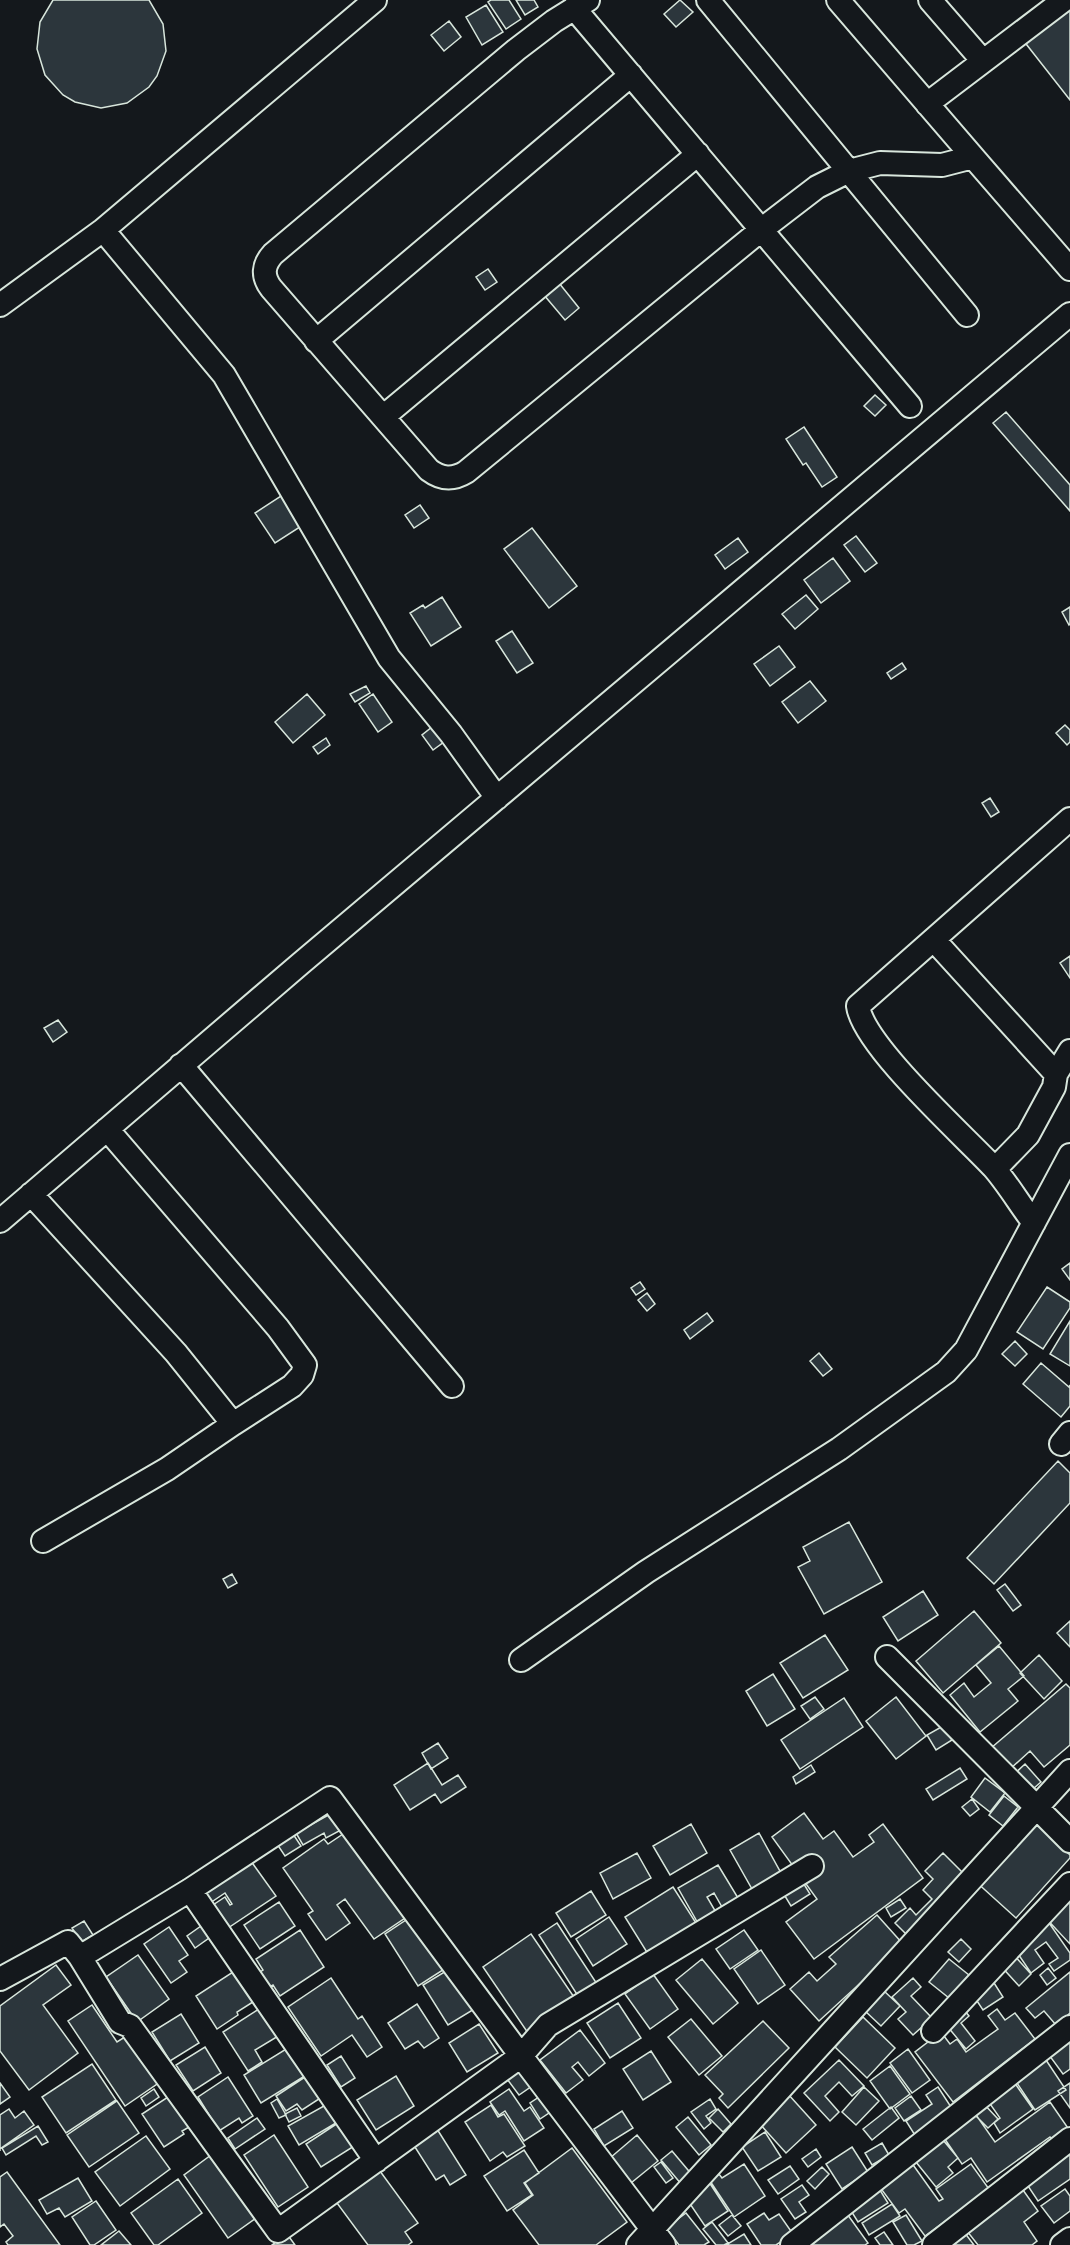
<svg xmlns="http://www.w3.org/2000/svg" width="1070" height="2245" font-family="'Public Sans',sans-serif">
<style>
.building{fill:#2c363c;stroke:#d8e6dc;stroke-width:1.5}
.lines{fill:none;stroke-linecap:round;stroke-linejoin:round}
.minor-casing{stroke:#d8e6dc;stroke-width:26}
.minor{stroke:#14181c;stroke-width:22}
</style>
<rect width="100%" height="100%" fill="#14181c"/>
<path class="building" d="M53,0H149L163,24L166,51L157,76L149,87L127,103L101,108L75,102L63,95L45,75L37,49L40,22Z
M491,0H509L521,19L506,29L488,2Z
M516,0H534L538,7L525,15Z
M680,0L693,12L676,27L664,14Z
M1070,2V100L1023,40Z
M486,5L503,32L482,45L466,17Z
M449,21L461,37L444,51L431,35Z
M488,269L497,282L485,290L476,277Z
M559,283L579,308L565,320L544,295Z
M875,395L886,405L875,416L864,406Z
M1006,412L1070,485V511L993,423Z
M804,427L837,477L822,487L806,463L803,465L786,439Z
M284,494L303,525L275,543L255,513Z
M420,505L429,518L414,528L405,515Z
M532,528L577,586L549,608L504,549Z
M856,536L877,563L865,572L844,545Z
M738,538L748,552L725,569L715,555Z
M833,558L850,581L821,603L804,580Z
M806,595L818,609L795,629L782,614Z
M442,597L461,627L431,646L410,613L423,605L425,608Z
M1070,607V624L1069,625L1062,612Z
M512,631L533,663L517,673L496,641Z
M779,646L795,667L770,686L754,664Z
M902,663L906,669L891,679L887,673Z
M810,681L826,701L798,723L782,702Z
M366,686L370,693L355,702L350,694Z
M307,694L325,715L293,743L275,722Z
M373,694L392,722L378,732L359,704Z
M437,723L448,739L433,750L422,735Z
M1065,725L1070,730V742L1067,745L1056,733Z
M326,738L330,745L318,754L313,747Z
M990,798L999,812L991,817L982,803Z
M1070,956V978L1060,963Z
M58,1020L67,1032L53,1042L44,1028Z
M1070,1263V1280L1062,1269Z
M640,1282L645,1289L636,1295L631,1288Z
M1047,1287L1070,1302V1308L1043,1349L1017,1332Z
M647,1293L655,1304L647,1311L638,1300Z
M707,1313L713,1321L690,1339L684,1330Z
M1070,1321V1366L1050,1354Z
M1015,1341L1027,1354L1015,1366L1002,1354Z
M819,1353L832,1369L823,1376L810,1361Z
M1041,1363L1069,1387L1070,1385V1406L1061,1417L1023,1384Z
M1058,1461L1070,1473V1503L994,1584L967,1558Z
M849,1522L882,1582L824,1614L798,1567L810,1561L803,1547Z
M232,1574L237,1583L228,1588L223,1579Z
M1005,1584L1021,1605L1013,1611L997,1590Z
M923,1591L938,1615L898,1641L883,1617Z
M974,1611L1001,1643L943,1693L916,1661Z
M1070,1621V1647L1057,1633Z
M825,1635L848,1670L803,1698L780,1663Z
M999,1646L1024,1676L1008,1689L1018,1701L980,1732L950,1695L964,1683L974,1697L991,1683L976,1665Z
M1039,1655L1062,1681L1044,1699L1020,1673Z
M773,1674L795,1709L767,1726L746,1691Z
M1066,1684L1070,1688V1745L1044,1767L1030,1751L1009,1770L991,1748Z
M815,1697L824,1709L810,1719L801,1706Z
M896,1697L926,1736L896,1759L866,1721Z
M844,1698L863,1727L800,1769L781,1740Z
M943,1726L952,1740L936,1750L927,1735Z
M438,1743L448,1758L431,1769L422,1753Z
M428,1763L442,1785L458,1775L466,1787L441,1803L435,1794L410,1810L394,1785Z
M1025,1764L1041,1782L1026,1795L1011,1777Z
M811,1765L815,1772L796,1784L793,1777Z
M960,1768L967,1779L933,1800L926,1789Z
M985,1778L1005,1793L990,1812L971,1797Z
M1004,1796L1018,1807L1003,1826L989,1815Z
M972,1799L979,1809L970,1816L962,1807Z
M332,1813L341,1830L326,1838L324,1833L303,1845L296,1833Z
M804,1813L823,1839L834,1831L853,1857L874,1842L869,1835L883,1824L923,1878L814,1959L786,1922L817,1899L772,1837Z
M1030,1818L1070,1855V1858L1016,1918L974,1880Z
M691,1824L707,1853L670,1875L653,1846Z
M291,1831L301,1846L285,1856L275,1841Z
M346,1832L408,1916L374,1939L345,1899L337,1905L350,1923L326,1940L308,1914L313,1911L283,1868L324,1839L328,1844Z
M759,1833L781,1873L752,1889L730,1850Z
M637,1853L651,1878L613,1899L600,1873Z
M943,1853L965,1875L906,1934L895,1923L910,1908L916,1915L932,1899L923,1890L933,1879L925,1871Z
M248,1857L276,1896L225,1930L210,1907L225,1897L230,1905L232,1904L225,1893L207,1905L197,1891Z
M718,1865L738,1898L722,1907L714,1893L707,1897L717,1914L699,1925L678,1888Z
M799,1876L810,1894L791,1906L780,1888Z
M673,1887L696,1923L648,1954L625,1917Z
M591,1891L606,1915L571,1937L556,1913Z
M1070,1891V1944L1042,1914Z
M900,1899L906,1908L891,1917L886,1908Z
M279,1902L295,1926L260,1949L244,1925Z
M877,1915L903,1944L819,2021L790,1989L809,1972L817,1981L836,1964L829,1957Z
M412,1916L446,1968L418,1986L385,1934Z
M609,1917L627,1944L593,1966L576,1939Z
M1047,1920L1070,1953V1960L1054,1971L1049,1964L1058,1958L1046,1942L1035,1950L1044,1963L1031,1973L1012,1945Z
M84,1921L93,1935L81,1942L72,1928Z
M557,1923L597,1984L578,1996L539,1935Z
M201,1926L209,1938L195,1948L187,1936Z
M169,1927L188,1955L179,1961L187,1972L171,1983L144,1944Z
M300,1930L324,1967L280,1996L273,1985L266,1989L257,1974L263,1970L256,1959Z
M744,1930L758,1950L730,1969L716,1949Z
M531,1934L576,2000L528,2033L483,1967Z
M961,1939L971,1949L959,1962L948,1952Z
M761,1950L785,1985L758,2004L734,1969Z
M1012,1953L1031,1974L1019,1986L999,1964Z
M138,1955L169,1999L137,2022L106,1977Z
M702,1959L738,2003L713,2024L676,1980Z
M949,1959L969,1975L949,1998L929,1982Z
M56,1965L71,1985L43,2005L78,2053L29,2090L0,2051V2006Z
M451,1968L476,2008L448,2025L423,1985Z
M1048,1968L1056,1978L1047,1985L1040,1975Z
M236,1970L256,2000L237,2012L238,2015L217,2029L196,1996Z
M1070,1972V2013L1056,2025L1044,2011L1035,2018L1026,2008Z
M653,1974L678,2009L650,2029L625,1994Z
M989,1975L1003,1997L983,2010L969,1989Z
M331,1978L358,2019L362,2016L382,2047L367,2057L352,2035L321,2056L288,2007Z
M913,1978L921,1987L911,1996L932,2018L913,2035L898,2019L906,2012L892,1997Z
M883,1990L900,2006L881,2026L864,2010Z
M618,2003L641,2038L610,2058L587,2023Z
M417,2004L439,2038L424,2048L418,2041L405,2049L388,2023Z
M92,2005L117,2042L128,2035L160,2082L125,2106L68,2021Z
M961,2006L969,2016L961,2023L975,2041L966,2049L943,2021Z
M262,2007L280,2035L255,2050L262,2062L248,2071L223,2032Z
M997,2009L1005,2020L1015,2013L1035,2039L953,2102L915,2052L941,2032L950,2044L957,2039L966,2052L998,2029L988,2016Z
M181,2014L199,2043L170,2061L152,2032Z
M863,2017L895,2048L867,2078L835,2047Z
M691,2019L722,2056L699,2075L668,2037Z
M763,2021L789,2048L728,2108L719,2098L723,2094L705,2075Z
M479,2024L498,2053L467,2072L449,2043Z
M580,2030L605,2063L589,2076L578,2062L572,2067L583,2080L566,2093L540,2060Z
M1070,2039V2069L1063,2074L1049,2055Z
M291,2046L308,2074L261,2103L244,2075Z
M205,2047L221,2073L193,2091L176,2065Z
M908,2049L930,2080L912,2093L890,2063Z
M651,2051L671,2082L643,2100L623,2069Z
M341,2056L355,2078L341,2087L327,2065Z
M839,2060L864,2086L852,2096L839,2082L825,2096L839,2112L830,2121L804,2093Z
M1046,2060L1066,2090L1035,2110L1015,2080Z
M92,2064L116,2100L66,2133L42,2097Z
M890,2066L910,2094L890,2109L870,2081Z
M520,2069L532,2086L519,2095L507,2079Z
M308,2075L322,2097L302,2110L297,2104L286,2111L276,2096Z
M396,2076L414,2106L376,2130L357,2100Z
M228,2077L253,2116L242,2123L239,2118L219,2131L198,2097Z
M1014,2082L1033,2109L1000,2133L994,2123L1000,2118L988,2101Z
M0,2083L10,2097L0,2104Z
M1070,2083V2108L1058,2091Z
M864,2087L879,2101L856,2125L842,2112Z
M938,2087L951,2107L931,2121L935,2128L918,2140L906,2121L932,2104L926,2095Z
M154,2089L159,2097L146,2106L141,2098Z
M509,2089L524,2111L530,2107L544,2128L524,2141L505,2111L499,2115L490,2102Z
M788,2094L816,2125L786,2153L758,2122Z
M171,2095L191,2126L182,2131L184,2134L164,2147L142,2114Z
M542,2095L552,2111L540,2119L530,2103Z
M911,2096L921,2110L904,2121L895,2108Z
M277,2099L286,2115L279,2118L271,2103Z
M710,2099L716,2109L706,2116L711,2123L704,2129L691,2112Z
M117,2101L139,2133L89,2167L67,2135Z
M331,2102L341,2120L299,2145L288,2126Z
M1050,2102L1070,2131L1054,2142L1050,2137L987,2182L971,2158L962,2164L942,2135L974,2112L995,2142Z
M983,2103L998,2119L988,2128L973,2113Z
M491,2105L498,2117L504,2114L525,2146L507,2157L503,2152L490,2161L465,2122Z
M891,2107L899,2118L872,2140L863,2129Z
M297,2108L301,2116L289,2122L285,2114Z
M9,2109L15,2118L24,2111L34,2125L0,2149V2151V2115Z
M718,2109L731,2124L723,2132L709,2118Z
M622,2111L633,2128L604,2146L594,2129Z
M688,2117L711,2145L699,2155L676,2127Z
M257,2118L265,2129L235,2149L228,2138Z
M344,2119L359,2143L321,2167L306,2144Z
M38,2126L48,2142L42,2145L36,2136L6,2155L2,2148Z
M437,2129L466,2175L450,2185L444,2175L436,2180L413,2144Z
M765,2132L781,2157L758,2171L742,2147Z
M274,2135L308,2187L278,2207L244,2155Z
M637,2135L658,2161L631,2183L610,2158Z
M146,2136L170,2169L120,2206L95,2172Z
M943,2140L958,2158L948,2167L953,2173L936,2187L916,2162Z
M1070,2140V2179L1038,2201L1020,2174Z
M882,2143L889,2155L872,2165L865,2153Z
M852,2147L868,2172L842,2189L826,2164Z
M572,2148L627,2222L596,2245H539L513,2210L533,2195L525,2183Z
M816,2149L821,2157L808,2167L802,2159Z
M524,2150L539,2173L524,2183L532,2195L507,2211L484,2176Z
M672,2151L693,2176L682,2185L661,2160Z
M211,2155L256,2218L228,2238L184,2175Z
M661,2162L673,2178L666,2183L654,2167Z
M911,2162L939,2201L943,2199L936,2189L971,2164L989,2189L925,2236L905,2209L899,2213L879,2186Z
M744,2164L765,2196L734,2217L710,2181L719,2174L722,2178Z
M790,2166L799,2179L778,2194L768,2180Z
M377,2167L418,2223L405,2232L412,2242L408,2245H368L334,2199Z
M822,2167L829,2174L815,2189L807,2181Z
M7,2172L60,2245H8L6,2242L13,2236L4,2224L0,2227V2177Z
M78,2178L92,2201L65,2217L59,2208L47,2214L39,2200Z
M178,2179L202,2213L158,2245H154L131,2213Z
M709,2182L728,2211L705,2226L686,2198Z
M1018,2183L1038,2211L1024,2222L1037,2241L1032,2245H978L963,2226Z
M802,2185L809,2195L799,2202L806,2212L795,2219L781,2199Z
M878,2187L888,2203L858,2222L848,2206Z
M1065,2189L1070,2196V2211L1054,2223L1041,2206Z
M96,2201L116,2230L94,2245H90L72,2217Z
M892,2204L900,2216L869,2235L862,2223Z
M845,2211L868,2243L865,2245H802Z
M686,2213L709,2242L704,2245H679L666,2228Z
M764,2213L769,2220L779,2214L793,2234L776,2245H761L747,2224Z
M732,2215L741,2226L728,2236L719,2225Z
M906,2215L922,2241L914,2245H907L893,2222Z
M712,2222L728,2243L724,2245H716L703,2229Z
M961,2228L974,2245H938Z
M119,2231L131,2245H101Z
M884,2232L893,2245H880L875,2238Z
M287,2234L295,2245H272Z
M744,2234L751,2245H726Z"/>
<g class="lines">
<g class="minor-casing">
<path id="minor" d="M588,0L554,21L516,50L273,254C263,265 262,276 271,288L429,470C441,479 453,480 466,472L761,230L817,187L849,171L880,163L942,165L973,157L838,0
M708,0L967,315
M930,0L983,61
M574,8L910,406
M927,104L1064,0
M973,157L1070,269
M103,230L224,375L389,658L451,734L497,798
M0,305L103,230L375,0
M316,341L631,75
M383,417L698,154
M934,940L1056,1074
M181,1065L452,1386
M995,1169L1028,1135L1054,1087L1056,1074L1070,1051
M31,1194L176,1353L233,1424
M0,1221L300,964L1070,314
M1034,1223C1020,1205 1008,1184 993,1167C962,1134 863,1045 858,1006L1070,819
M1061,1444L1070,1433
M43,1541L167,1469L233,1424L292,1386L302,1375L305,1365L278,1328L107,1129
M887,1657L1070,1841
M521,1660L646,1572L839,1449L946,1372L966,1350L1070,1155
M190,1890L376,2161
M80,1957L120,2022L130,2026L278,2231L521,2056L664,2245
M0,1979L68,1942L80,1957L190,1890L330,1798L521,2056L548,2025L812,1866
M933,2031L1070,1884
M638,2245L1070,1771
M792,2245L1070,2027
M934,2245L1070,2139
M1062,2245L1070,2239"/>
</g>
<use href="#minor" class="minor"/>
</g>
</svg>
